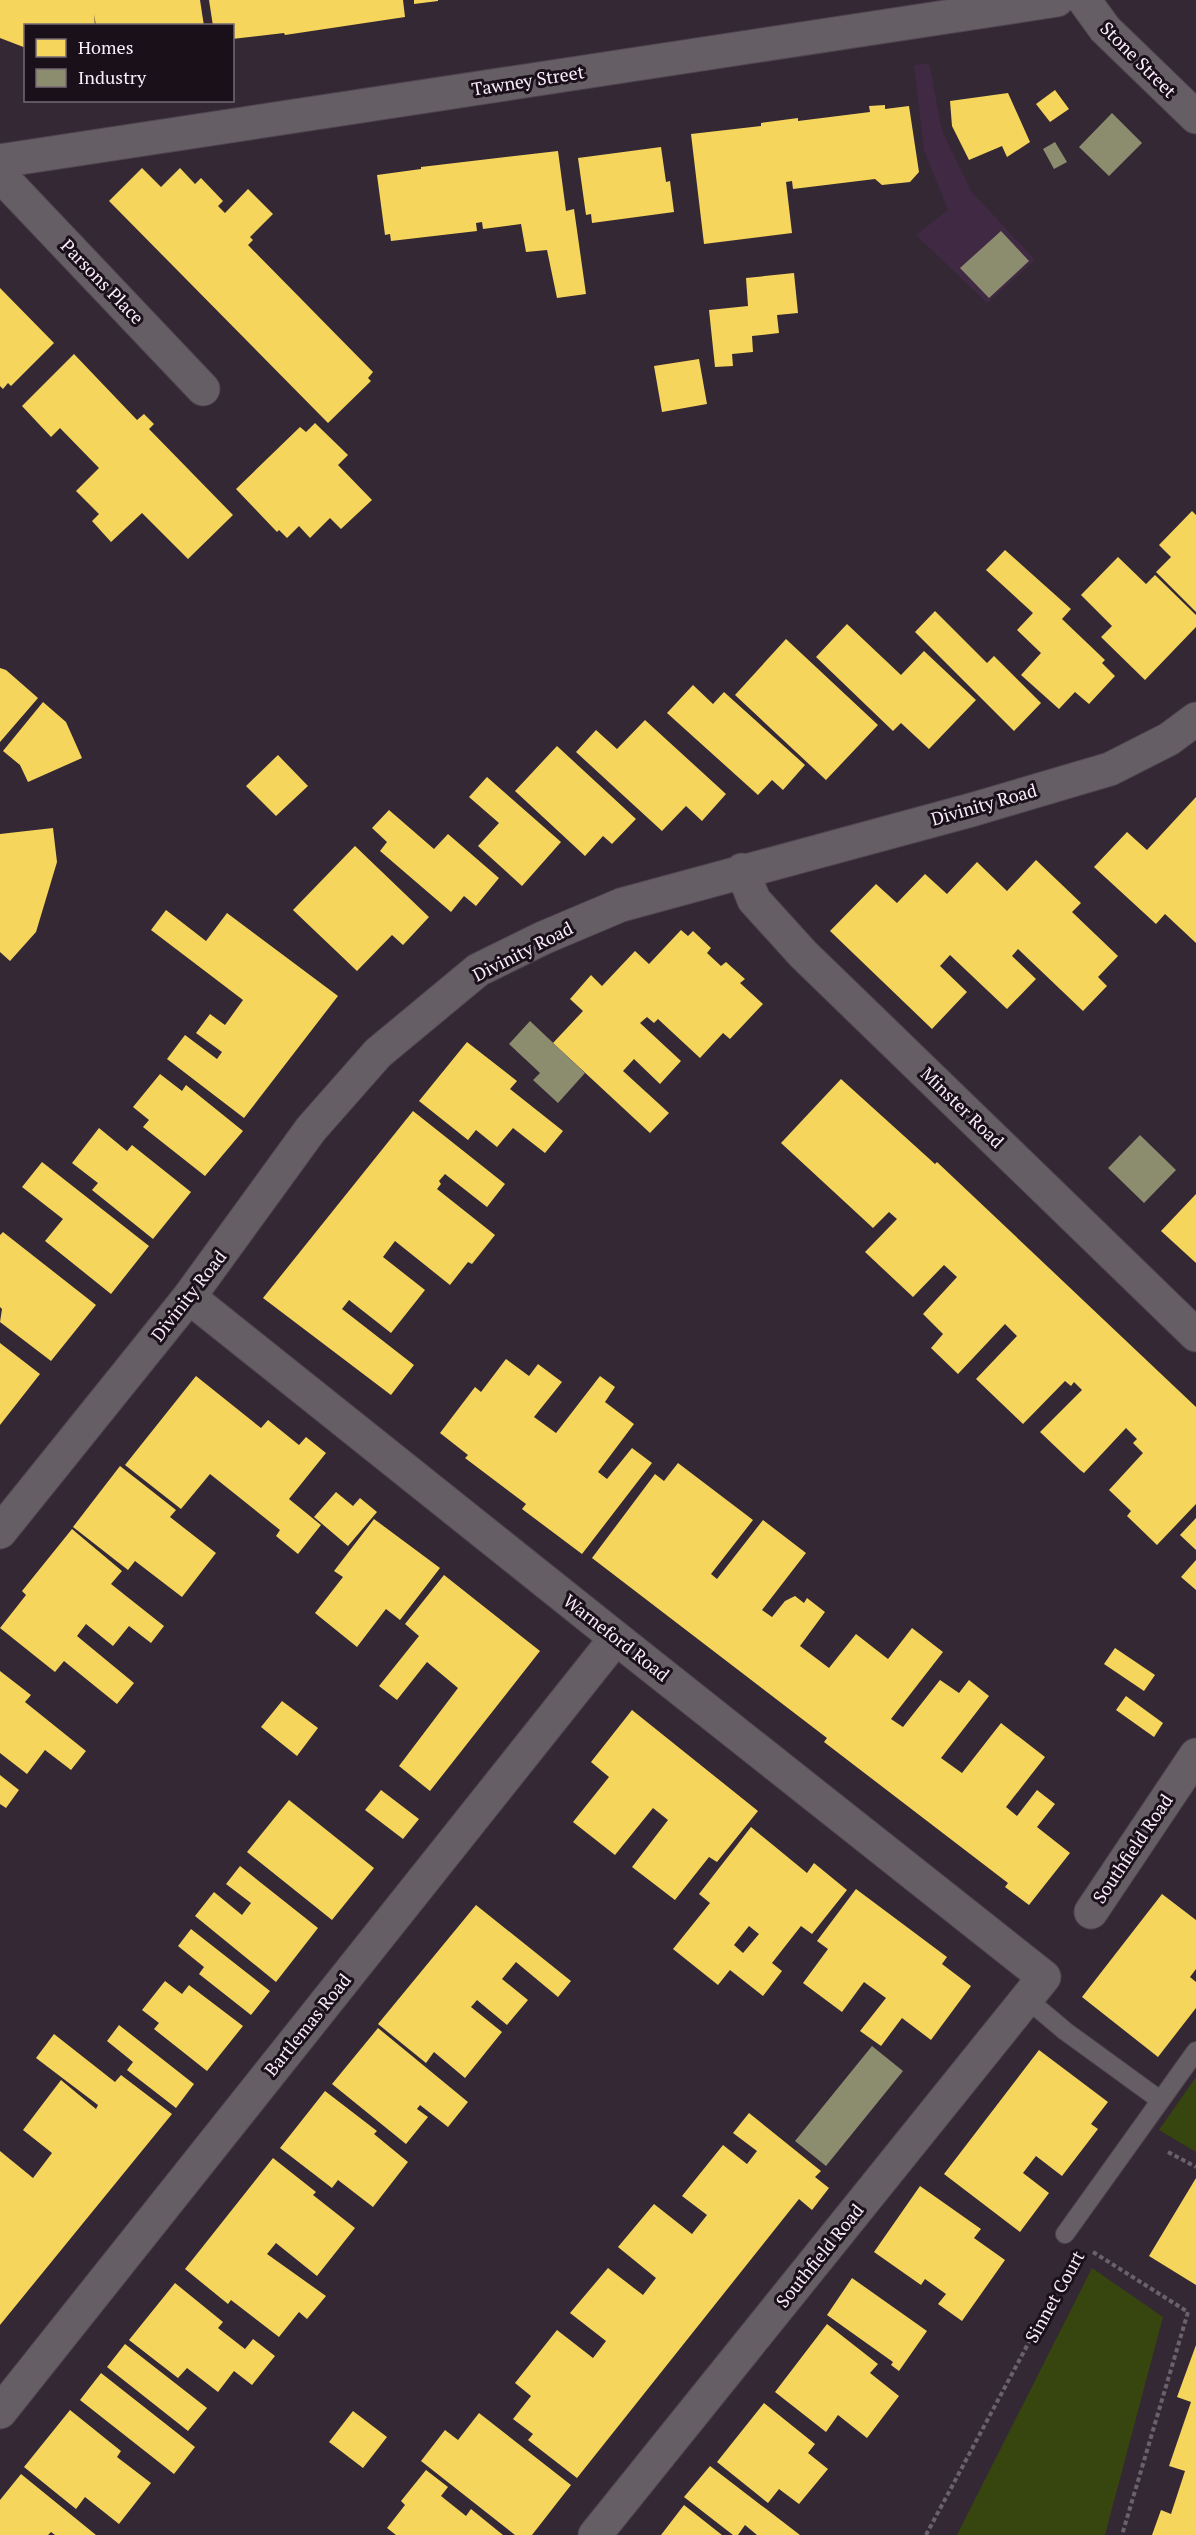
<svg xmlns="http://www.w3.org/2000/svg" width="1196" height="2535" font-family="'PT Serif',serif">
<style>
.built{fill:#402943}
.green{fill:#37450e}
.homes{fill:#f6d55c;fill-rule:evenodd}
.industry{fill:#8c8c6e}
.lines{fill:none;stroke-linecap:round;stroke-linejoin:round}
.lane-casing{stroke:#4f4450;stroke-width:20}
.street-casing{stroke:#4f4450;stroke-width:35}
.path{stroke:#696369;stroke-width:4;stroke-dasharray:4.5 3;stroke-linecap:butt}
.lane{stroke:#655f65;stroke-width:18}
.street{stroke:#655f65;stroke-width:33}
.labels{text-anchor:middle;stroke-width:6;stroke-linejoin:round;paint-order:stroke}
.street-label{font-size:18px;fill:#faecfb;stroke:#1a101a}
</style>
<rect width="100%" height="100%" fill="#342835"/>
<path class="built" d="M929,63L942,131L971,191L1035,260L987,303L916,235L948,210L924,150L914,65Z"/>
<path class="green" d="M1196,2077V2152L1159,2130Z
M1092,2268L1163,2317L1105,2535H957Z"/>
<path class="homes" d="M0,0H200L204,26H96L94,14L95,26H26V48L0,38Z
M209,0H403L405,17L285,35L284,33L232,39V26H213Z
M414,0H438V1L414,4Z
M1055,90L1069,109L1050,122L1036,104Z
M1008,93L1030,142L1007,157L1002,146L969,160L952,126L950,101Z
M885,105V109L909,106L919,172L910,182L882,185L875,179L793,189L792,181L786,182L792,233L704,244L691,134L761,126V123L798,118V121L870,112L869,106Z
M661,147L666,182L670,181L674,212L592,223L591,214L586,215L578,158Z
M558,151L566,211L574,209L586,294L557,298L547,250L526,252L521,224L483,229L482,222L476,223L477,231L391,241L390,234L385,235L377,175L421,169V167Z
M142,168L161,187L180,168L195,184L201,178L223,201L218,206L225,213L248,189L273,214L250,237L253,240L248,245L373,372L368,378L371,381L328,423L109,201Z
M794,273L798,313L777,315L779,333L752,336L753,352L732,354L733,366L715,367L709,310L748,306L746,278Z
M0,288L54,343L11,386L8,383L3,389L0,386Z
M74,354L137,420L144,414L154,424L149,429L233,515L188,559L142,513L111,542L92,521L99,514L76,491L99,468L60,428L51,437L22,406Z
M699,359L707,404L662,412L654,366Z
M315,423L348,455L338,465L372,500L341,529L330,518L310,538L299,526L287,538L279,530L277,532L236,489L300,427L306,432Z
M1192,511L1196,515V612L1156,572L1171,557L1159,545Z
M1005,550L1071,609L1062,619L1105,660L1102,663L1115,676L1089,704L1075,692L1059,709L1021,675L1041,653L1017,630L1033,613L986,570Z
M1118,557L1146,584L1155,575L1196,615V627L1145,680L1101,637L1112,626L1081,595Z
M935,611L987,663L994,656L1041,703L1014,731L915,632Z
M847,624L901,675L924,651L976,700L929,749L901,723L893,731L816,657Z
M786,639L878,725L826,780L735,695Z
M0,668L6,670L38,698L0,742Z
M693,685L713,704L724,692L805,765L783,790L772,780L758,795L667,713Z
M43,702L66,722L82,758L28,782L20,765L3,751Z
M645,720L726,794L702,821L686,806L662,831L576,752L596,730L617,749Z
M557,746L636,819L612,844L603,836L585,856L515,791Z
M278,755L308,786L276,816L246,786Z
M487,777L561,842L522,886L478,846L499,823L469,797Z
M1196,797V943L1165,914L1156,924L1094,867L1127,832L1147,850Z
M389,810L434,849L448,834L499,878L476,906L464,896L451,912L380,851L387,842L372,828Z
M53,828L57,862L36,932L10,961L0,952V834Z
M355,846L429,917L403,945L392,935L357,971L293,910Z
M1036,860L1081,903L1072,912L1118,956L1098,977L1107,986L1083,1011L1018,949L1012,956L1036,979L1007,1009L950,955L940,966L967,992L932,1029L830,931L876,884L897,903L925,874L947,894L977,862L1007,891Z
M166,910L206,941L227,913L338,996L244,1118L167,1059L185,1035L217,1059L222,1052L196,1033L210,1014L225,1025L243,1000L151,930Z
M681,930L688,936L693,931L711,948L707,953L721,966L726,962L745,979L740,983L763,1004L730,1039L723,1033L700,1058L658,1019L654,1023L647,1017L640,1023L681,1061L660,1084L634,1059L623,1071L669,1113L650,1133L553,1043L583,1011L570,999L591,975L602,986L635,951L649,964Z
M467,1042L517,1081L510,1089L563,1131L545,1153L513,1128L497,1147L476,1130L468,1140L419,1101Z
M160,1074L182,1091L186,1085L243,1131L205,1176L143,1127L149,1120L133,1107Z
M841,1079L935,1164L937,1162L1196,1407V1504L1157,1545L1127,1516L1131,1511L1109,1490L1143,1453L1133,1443L1137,1439L1126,1428L1084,1473L1080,1470L1040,1432L1082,1390L1074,1382L1071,1386L1065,1381L1023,1424L976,1379L1017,1336L1005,1324L958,1374L931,1348L943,1334L923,1314L957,1277L944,1265L913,1297L865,1252L897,1219L889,1212L873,1228L781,1143Z
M413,1111L505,1184L487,1207L445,1174L439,1181L441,1184L437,1189L495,1235L472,1264L468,1262L450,1285L395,1241L383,1257L425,1290L391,1333L349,1300L342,1309L414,1365L391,1395L263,1298Z
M99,1128L127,1151L132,1145L191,1192L153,1239L92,1190L98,1183L72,1163Z
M42,1162L149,1246L111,1294L45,1241L63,1219L22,1187Z
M1196,1194V1263L1161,1231Z
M3,1232L96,1305L51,1361L0,1322L2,1309L0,1307V1235Z
M0,1343L40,1374L0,1425Z
M506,1359L529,1376L538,1364L562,1382L534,1417L556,1433L600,1376L615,1387L605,1402L634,1424L598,1472L607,1479L632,1448L652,1463L582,1554L522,1509L526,1504L465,1458L468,1455L440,1433L475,1387L481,1392Z
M196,1376L261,1428L268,1420L299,1445L306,1437L326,1453L289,1499L321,1525L298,1554L276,1536L280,1530L210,1474L181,1509L125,1465Z
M678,1463L753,1520L711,1574L717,1579L763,1520L806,1553L762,1610L772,1617L785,1601L795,1596L804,1603L807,1598L825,1612L800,1646L829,1668L856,1634L888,1659L912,1628L943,1652L891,1719L903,1727L940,1680L959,1693L969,1680L989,1696L941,1758L962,1773L1001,1723L1045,1757L1006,1807L1017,1816L1037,1790L1055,1804L1037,1827L1070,1853L1029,1905L1005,1887L1008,1883L824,1742L827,1738L592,1558L655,1474L664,1481Z
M120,1466L176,1510L170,1517L216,1553L182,1597L135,1561L128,1570L73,1527Z
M336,1492L353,1506L360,1498L377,1512L348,1546L314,1517Z
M1196,1518V1550L1180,1535Z
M374,1519L440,1568L400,1620L386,1609L357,1647L315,1613L343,1577L334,1571Z
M72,1529L122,1571L111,1584L164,1626L151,1643L129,1626L113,1646L86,1624L77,1636L134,1683L117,1704L64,1661L55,1672L0,1628L26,1595L22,1591Z
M1196,1560V1590L1181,1577Z
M444,1575L540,1651L430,1791L399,1766L458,1688L427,1662L397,1700L379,1686L419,1636L405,1624Z
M1115,1648L1155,1675L1144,1691L1104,1664Z
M0,1671L31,1695L25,1702L86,1751L71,1770L45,1750L27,1774L0,1753Z
M1126,1696L1163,1723L1154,1737L1116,1710Z
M282,1701L318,1728L297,1756L261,1727Z
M632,1710L758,1811L717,1862L709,1857L675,1900L632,1867L668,1820L653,1808L615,1855L573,1822L609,1777L591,1762Z
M0,1775L19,1790L6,1808L0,1804Z
M381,1790L419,1819L403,1839L365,1810Z
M289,1800L374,1868L332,1920L247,1852Z
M751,1827L807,1873L814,1863L847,1890L812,1934L801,1926L772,1963L782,1971L763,1996L730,1970L718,1985L673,1949L710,1903L699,1894ZM749,1926L759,1934L743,1953L734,1945Z
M240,1866L318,1928L276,1982L195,1916L214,1892L242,1915L251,1903L226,1884Z
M856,1889L947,1957L942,1964L971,1986L931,2040L902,2018L881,2046L860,2031L886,1998L864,1982L842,2012L803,1983L828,1949L817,1941Z
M1162,1894L1196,1920V1969L1190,1977L1196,1982V2008L1158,2057L1082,1997Z
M476,1905L571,1981L558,1997L516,1962L502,1979L528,2000L507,2025L477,2000L471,2007L502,2032L465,2078L434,2052L426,2063L378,2024Z
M191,1929L270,1991L251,2015L199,1974L204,1967L178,1946Z
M165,1981L182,1994L189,1985L243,2026L207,2071L154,2029L159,2023L142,2010Z
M119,2025L194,2084L176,2108L127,2070L133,2062L107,2041Z
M378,2028L468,2102L448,2127L420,2105L417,2109L428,2117L406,2144L332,2084Z
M54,2034L115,2082L121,2075L172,2114L0,2325V2151L33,2178L52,2153L23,2130L61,2080L96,2109L98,2105L36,2058Z
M1039,2050L1108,2102L1091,2124L1098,2129L1062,2176L1036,2156L1023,2173L1049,2193L1020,2232L944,2174Z
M325,2091L377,2131L374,2134L408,2162L373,2207L338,2180L332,2188L280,2148Z
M749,2113L821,2171L815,2177L829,2188L812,2210L799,2199L577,2478L528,2440L533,2434L513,2419L531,2396L515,2383L557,2330L593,2358L606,2341L570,2313L608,2268L643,2295L656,2278L618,2247L654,2204L692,2234L707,2215L682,2196L723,2145L747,2164L757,2151L733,2133Z
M273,2158L316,2192L313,2195L355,2228L317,2276L276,2243L267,2254L326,2296L307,2319L299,2312L279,2337L231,2300L228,2304L185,2269Z
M1196,2178V2285L1149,2256Z
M920,2186L981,2229L974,2238L1005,2260L962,2321L938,2304L946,2294L925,2279L921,2285L874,2252Z
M852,2278L927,2331L899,2371L891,2365L893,2362L827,2315Z
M175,2283L223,2322L218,2328L245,2349L253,2339L275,2356L252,2385L234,2371L218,2392L187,2368L178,2378L129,2340Z
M827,2324L878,2364L870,2373L899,2396L867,2438L838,2415L826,2432L775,2392Z
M125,2344L207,2408L188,2431L107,2367Z
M1196,2345V2535H1152L1161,2510L1171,2514L1185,2471L1169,2466L1191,2402L1177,2397Z
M101,2373L195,2447L174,2474L80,2400Z
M764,2403L815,2444L808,2453L828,2469L799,2504L779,2489L768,2503L717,2462Z
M70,2410L121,2451L117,2457L151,2483L119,2524L85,2497L76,2509L24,2467Z
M353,2411L387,2437L363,2468L329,2442Z
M479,2413L571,2485L532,2535H515L421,2461L445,2430L458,2440Z
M710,2466L800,2535H757L745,2525L738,2535H733L684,2497Z
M426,2470L448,2487L441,2496L466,2516L471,2509L503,2535H396L387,2528L405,2505L401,2501Z
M21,2474L96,2535H55L51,2532L48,2535H0V2500Z
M684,2505L722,2535H661Z"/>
<path class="industry" d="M1112,113L1142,143L1109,176L1079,147Z
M1055,142L1067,162L1054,169L1043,149Z
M1001,231L1029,261L989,298L960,268Z
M530,1021L585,1073L558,1103L533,1080L540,1073L509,1044Z
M1140,1135L1176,1170L1144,1203L1108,1168Z
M872,2046L903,2071L826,2166L795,2141Z"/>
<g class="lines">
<g class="lane-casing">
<path id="lane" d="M1027,1999L1065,2031L1160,2100
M1065,2234L1196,2051"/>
</g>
<g class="street-casing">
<path id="street" d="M1084,0L1105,29L1196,117
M0,161L1057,0
M0,175L203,389
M742,870L754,900L803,954L1196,1335
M189,1297L616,1638L1044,1977L595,2535
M0,1532L189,1297L311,1129L378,1053L478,970L543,938L621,905L971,810L1110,769L1169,739L1196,719
M1091,1912L1196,1755
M0,2412L616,1638"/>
</g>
<path class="path" d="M1168,2152L1196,2167
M1093,2252L1188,2312L1122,2535
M926,2535L1068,2269"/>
<use href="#lane" class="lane"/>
<use href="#street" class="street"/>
</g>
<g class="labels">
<g class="street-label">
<text transform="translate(1138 60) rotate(45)" y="6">Stone Street</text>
<text transform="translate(528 81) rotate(-9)" y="6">Tawney Street</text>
<text transform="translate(102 282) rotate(46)" y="6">Parsons Place</text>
<text transform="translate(984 805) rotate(-16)" y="6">Divinity Road</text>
<text transform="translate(523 952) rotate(-27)" y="6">Divinity Road</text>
<text transform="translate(962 1108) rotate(44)" y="6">Minster Road</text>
<text transform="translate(189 1296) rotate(-52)" y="6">Divinity Road</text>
<text transform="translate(616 1638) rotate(38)" y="6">Warneford Road</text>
<text transform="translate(1133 1849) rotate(-56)" y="6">Southfield Road</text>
<text transform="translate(308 2025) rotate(-51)" y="6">Bartlemas Road</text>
<text transform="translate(820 2256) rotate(-51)" y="6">Southfield Road</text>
<text transform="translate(1055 2297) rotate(-61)" y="6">Sinnet Court</text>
</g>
</g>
<rect x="24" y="24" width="210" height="78" fill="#1a101a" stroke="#746874" stroke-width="1.5"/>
<rect x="36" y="39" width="30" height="18" fill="#f6d55c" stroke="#746874" stroke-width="1.5"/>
<text x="78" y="54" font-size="18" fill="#faecfb">Homes</text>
<rect x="36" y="69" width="30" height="18" fill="#8c8c6e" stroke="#746874" stroke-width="1.5"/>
<text x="78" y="84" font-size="18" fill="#faecfb">Industry</text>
</svg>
